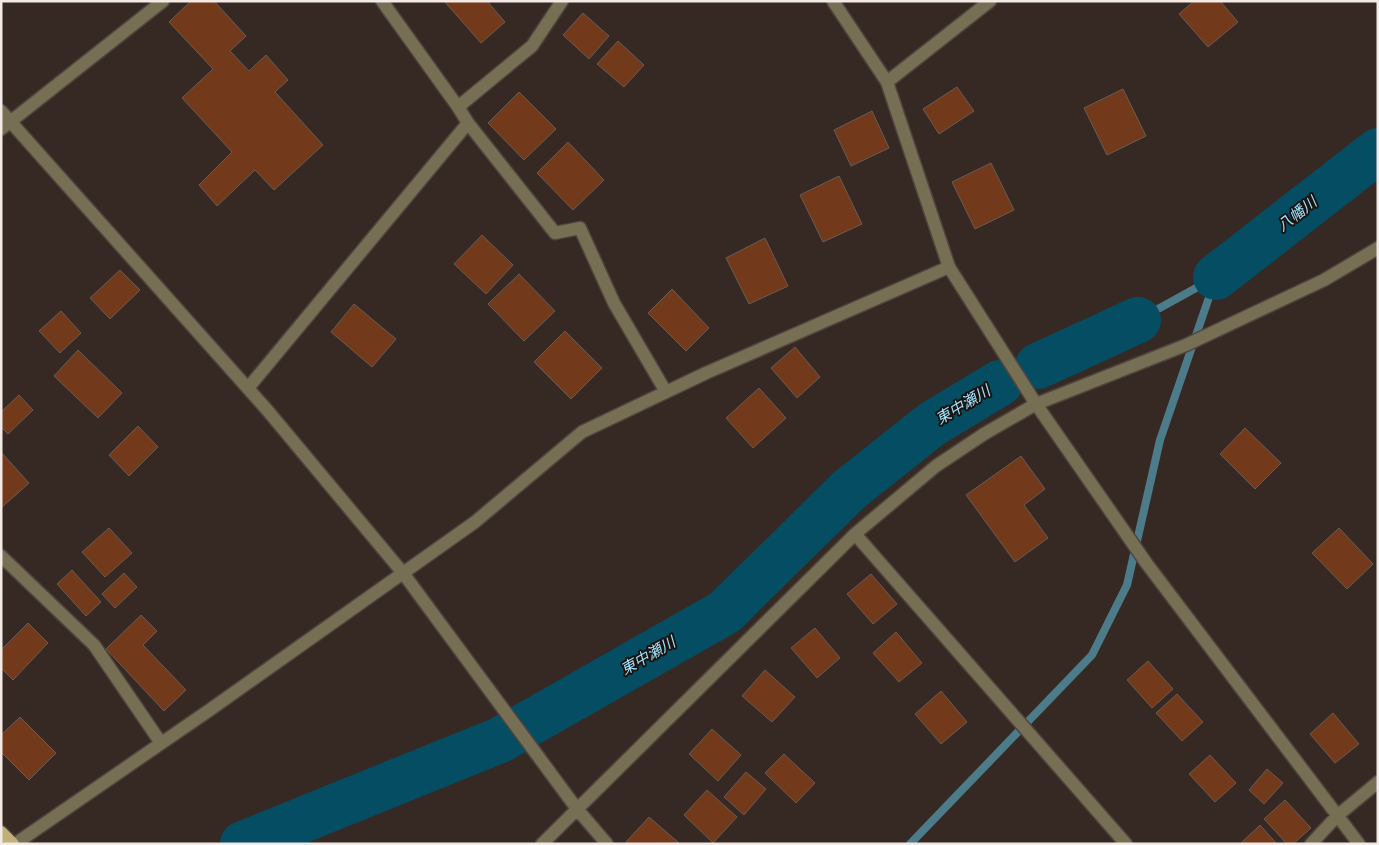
<svg xmlns="http://www.w3.org/2000/svg" width="1379" height="845" font-family="'Fira Sans','Noto Sans JP',sans-serif">
<style>
.lines{fill:none;stroke-linecap:round;stroke-linejoin:round}
.stream{stroke:#4c7c8a;stroke-width:8}
.river{stroke:#054d63;stroke-width:46}
.building{fill:#72391b;stroke:#6a5c55}
.minor-casing{stroke:#50443e;stroke-width:15}
.major-casing{stroke:#50443e;stroke-width:15}
.minor{stroke:#776f54;stroke-width:12}
.major{stroke:#c1b179;stroke-width:12}
.labels{text-anchor:middle;stroke-width:4;stroke-linejoin:round;paint-order:stroke}
.water-label{font-size:15px;font-style:italic;fill:#a4e3fc;stroke:#191411}
</style>
<rect width="100%" height="100%" fill="#362923"/>
<g class="lines">
<path class="stream" d="M910,844L1092,655L1127,585L1160,440L1216,277L1138,320"/>
<path class="river" d="M1216,277L1378,151
M1038,366L1138,320
M243,844L500,740L725,612L850,489L932,424L1000,383"/>
</g>
<path class="building" d="M191,1H214L246,36L230,51L249,71L266,55L288,80L275,92L323,145L274,190L255,170L217,206L199,185L232,152L182,98L213,69L169,22Z
M444,1H487L505,22L481,43Z
M1194,1H1220L1238,22L1208,47L1179,14Z
M583,13L609,36L589,59L563,35Z
M618,41L644,65L624,87L597,64Z
M957,87L974,111L939,134L923,109Z
M1123,89L1146,136L1107,155L1084,108Z
M519,92L556,129L524,160L488,123Z
M872,111L889,148L851,166L834,130Z
M568,142L604,180L573,210L537,173Z
M991,163L1014,210L975,229L952,182Z
M839,176L862,224L823,242L800,195Z
M482,235L513,265L486,294L454,264Z
M765,238L788,286L749,304L726,258Z
M120,270L140,290L110,319L90,298Z
M519,274L555,311L524,341L488,304Z
M672,289L709,328L686,351L648,313Z
M354,304L396,339L372,367L331,332Z
M61,311L81,333L60,353L39,331Z
M565,331L602,368L571,399L534,362Z
M795,347L820,377L797,398L771,368Z
M78,350L122,393L98,418L54,376Z
M759,388L786,418L753,448L726,418Z
M19,395L33,410L8,434L1,427V412Z
M138,426L158,447L129,476L109,455Z
M1245,428L1281,463L1255,489L1220,454Z
M1,452L29,483L1,508Z
M1021,456L1045,489L1024,505L1048,538L1015,562L966,495Z
M109,528L132,553L105,577L82,552Z
M1339,528L1373,564L1347,589L1312,553Z
M72,570L101,602L86,616L57,584Z
M124,573L137,587L115,608L102,594Z
M871,574L897,604L873,624L847,594Z
M141,615L157,631L143,645L186,690L164,711L106,649Z
M28,623L48,643L13,680L1,668V650Z
M815,628L840,658L817,678L791,648Z
M896,632L922,663L899,682L873,653Z
M1148,661L1173,689L1152,708L1127,680Z
M765,670L795,697L772,722L742,696Z
M941,691L967,722L941,744L915,714Z
M1177,694L1203,722L1182,741L1156,713Z
M1333,713L1359,744L1335,763L1310,734Z
M20,717L56,753L29,780L1,752V735Z
M712,729L741,755L718,781L689,754Z
M784,754L815,783L796,803L765,773Z
M1210,755L1236,783L1215,802L1189,774Z
M1267,769L1283,783L1264,804L1249,790Z
M746,772L766,789L744,815L724,797Z
M707,790L737,817L713,843L684,815Z
M1285,800L1311,828L1293,844H1287L1264,819Z
M649,817L679,843L628,844L626,842Z
M1260,825L1277,844H1240Z"/>
<g class="lines">
<g class="minor-casing">
<path id="minor" d="M382,1L458,107L468,123L555,233L580,228L614,303L666,392
M833,1L887,82L949,267L1036,404L1147,564L1359,844
M887,82L990,1
M458,107L532,46L562,1
M1,111L268,411L403,573L577,809L607,844
M1,129L163,1
M248,388L468,123
M855,534L1126,844
M1,556L94,645L161,743
M15,844L211,709L475,522L582,432L706,373L949,267
M542,844L855,534L936,466L984,434L1036,404L1186,345L1324,280L1378,248
M1311,844L1337,816L1378,782"/>
</g>
<g class="major-casing">
<path id="major" d="M1,832L13,844"/>
</g>
<use href="#minor" class="minor"/>
<use href="#major" class="major"/>
</g>
<g class="labels">
<g class="water-label">
<text transform="translate(1297 214) rotate(-38)" y="5">八幡川</text>
<text transform="translate(963 405) rotate(-31)" y="5">東中瀬川</text>
<text transform="translate(648 656) rotate(-30)" y="5">東中瀬川</text>
</g>
</g>
<rect width="1379" height="845" fill="none" stroke="#f3eae6" stroke-width="5"/>
</svg>
